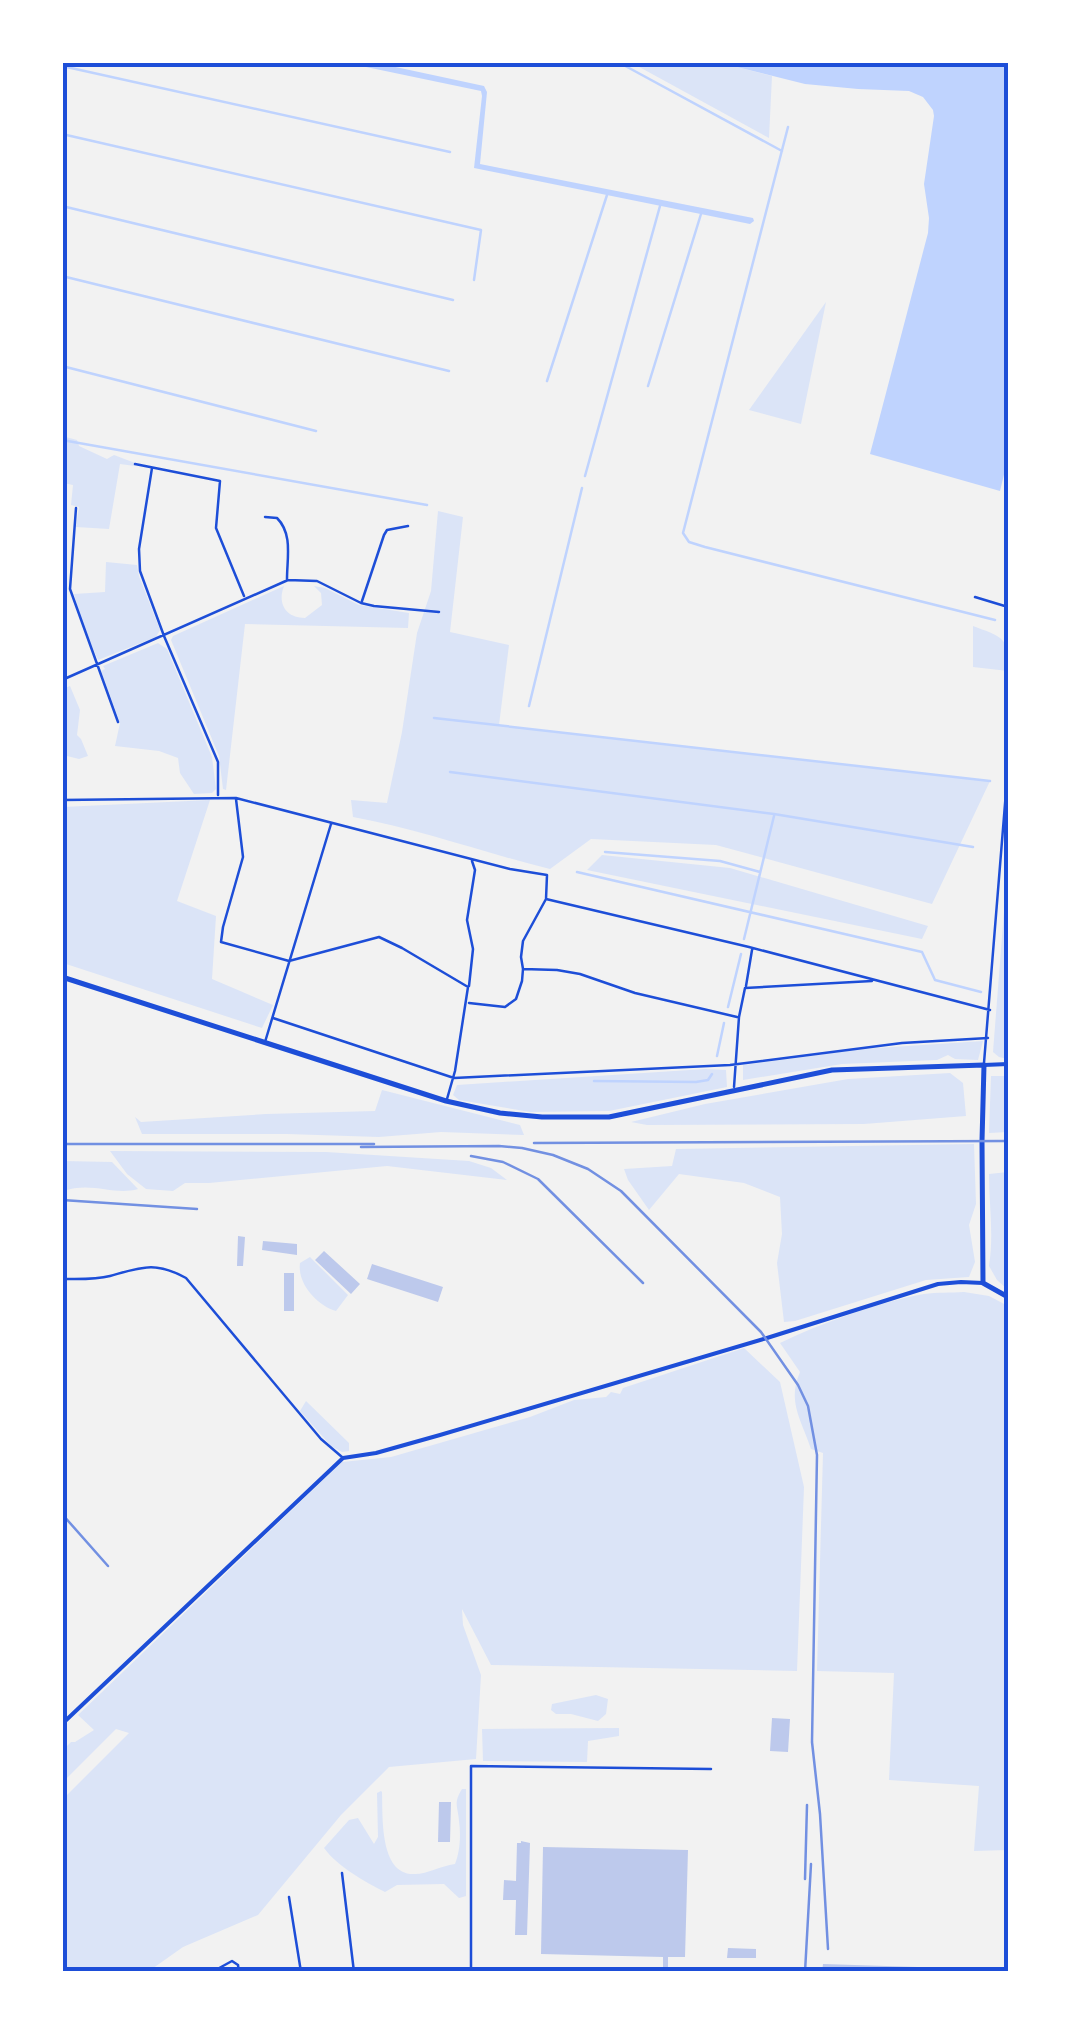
<svg xmlns="http://www.w3.org/2000/svg" width="1071" height="2034" font-family="'DejaVu Sans',sans-serif">
<style>
.green{fill:#dbe4f7}
.water{fill:#bfd3fe}
.lines{fill:none;stroke-linecap:round;stroke-linejoin:round}
.stream{stroke:#bfd3fe;stroke-width:2.5}
.building{fill:#bdc9ec}
.minor{stroke:#1d4ed8;stroke-width:2.5}
.tertiary{stroke:#1d4ed8;stroke-width:4}
.secondary{stroke:#1d4ed8;stroke-width:4}
.primary{stroke:#1d4ed8;stroke-width:5}
.rail{stroke:#7290e2;stroke-width:2.5}
.neatline{fill:none;stroke:#1d4ed8;stroke-width:4}
</style>
<rect width="100%" height="100%" fill="#f2f2f2"/>
<path class="green" d="M632,63H721L772,76L769,138Z
M826,302L801,424L749,410Z
M62,436L77,440L79,446L107,459L114,455L135,463V466L120,464L109,529L76,527L79,507L71,505L73,485L63,483Z
M438,511L463,517L450,632L509,645L499,725L990,781L932,904L716,845L591,839L550,869C484,853 420,829 353,817L351,800L387,803L402,732L417,633L431,591Z
M106,562L137,565L139,576L160,630L156,637L98,660L82,623L74,594L105,592Z
M284,586C277,604 286,618 305,618L322,605L321,593L314,586L325,588L359,605L409,613L408,628L245,624L226,790L223,789L219,756L171,640L173,636Z
M973,626C1002,637 1010,637 1008,671L973,667Z
M158,643L167,649L212,757L216,789L212,793L194,794L180,773L178,758L159,751L115,746L120,723L101,671L105,669L103,666Z
M70,686L80,710L77,735L81,739L88,756L79,759L63,755V689Z
M210,800L177,901L216,916L212,979L273,1005L262,1028L63,963V807Z
M602,855L730,868L928,926L922,939L587,870Z
M1008,860V1059L999,1057L993,1052Z
M983,1041L978,1060L955,1059L948,1055L937,1060L842,1064L743,1080V1065L862,1049Z
M705,1069L726,1070L727,1087L609,1111L530,1112L459,1100L453,1095L457,1085Z
M950,1073L963,1083L966,1116L864,1124L647,1125L631,1122L705,1104L848,1079Z
M991,1076H1008V1132L989,1133Z
M382,1090L520,1125L524,1135L441,1132L379,1137L287,1134H142L135,1117L141,1122L266,1114L375,1111Z
M974,1144L976,1204L969,1225L975,1262L969,1277L926,1280L795,1321L784,1322L777,1263L782,1234L780,1197L744,1183L679,1174L649,1210L628,1180L624,1169L672,1166L676,1149Z
M110,1151L326,1152L469,1161L491,1168L507,1180L387,1166L209,1183H185L173,1191L146,1189L127,1174Z
M63,1161L112,1162L138,1189C114,1196 92,1181 63,1191Z
M1008,1172V1290L997,1280L989,1266C994,1234 989,1206 989,1174Z
M310,1257L348,1295L336,1311C318,1306 297,1284 300,1263Z
M964,1292L989,1296L1008,1306V1850L974,1851L979,1786L889,1780L894,1673L817,1671L823,1453L811,1449C801,1419 787,1402 800,1372L780,1343C819,1324 882,1301 924,1294C937,1292 951,1293 964,1292Z
M744,1348L780,1382L804,1487L797,1671L491,1665L462,1609L463,1625L481,1675L476,1759L389,1767L341,1815L258,1915L183,1947L149,1971H63V1799L129,1733L116,1729L63,1782V1750L71,1742H75L94,1730L78,1715L342,1462L391,1457L530,1417L574,1400L606,1397L611,1392L620,1394L623,1388Z
M306,1401L349,1443V1451L342,1452L331,1446L300,1411Z
M596,1695L608,1699L606,1714L598,1721L571,1714H556L551,1710L552,1704Z
M619,1728V1736L588,1741L587,1762L483,1761L482,1729Z
M462,1789H466V1896L459,1898L444,1884L397,1885L385,1892C365,1882 337,1866 324,1848L349,1820L358,1818L374,1844L378,1837L377,1793L381,1791L382,1792C383,1816 379,1876 415,1874C428,1874 440,1866 455,1864C460,1852 461,1835 459,1821C458,1807 453,1803 462,1789Z"/>
<path class="water" d="M347,63H377L484,86L487,92L480,164L753,218L754,221L750,224L474,168L482,96L481,91Z
M721,63H1008V458L1000,491L870,454L928,233L929,218L924,184L934,116L933,110L923,97L909,91L858,89L805,84Z"/>
<g class="lines">
<path class="stream" d="M618,62L782,151
M62,66L450,152
M788,127L683,533L689,542L705,547L995,620
M62,134L481,230L474,280
M62,206L453,300
M62,276L449,371
M62,366L316,431
M547,381L607,195
M648,386L701,214
M62,440L427,505
M585,476L660,206
M529,706L582,488
M434,718L990,781
M450,772L774,814L973,847
M605,852L720,861L760,872
M577,872L922,952L935,980L981,992
M744,939L774,816
M728,1007L741,954
M717,1056L724,1023
M594,1081L696,1082L708,1080L712,1074"/>
</g>
<path class="building" d="M238,1236L245,1237L243,1266H237Z
M263,1241L297,1244V1255L262,1250Z
M324,1251L360,1284L351,1294L315,1260Z
M372,1264L443,1287L438,1302L367,1279Z
M284,1273H294V1311H284Z
M772,1718L790,1719L788,1752L770,1751Z
M439,1802H451L450,1842H438Z
M521,1841L530,1843L527,1935H515L516,1900H503L504,1880L516,1881L517,1843H521Z
M543,1847L688,1850L685,1957H668V1972H663V1957L541,1954Z
M728,1948L756,1949V1958H727Z
M823,1964L949,1968V1972H822Z"/>
<g class="lines">
<path class="minor" d="M135,464L220,481L216,528L244,596
M152,468L139,549L140,571L164,636L218,762V795
M76,508L70,589L118,722
M265,517L277,518C293,534 287,558 287,579
M975,597L1008,607
M362,601L384,535L387,530L408,526
M62,680L288,580L317,581L361,603L374,606L439,612
M236,799L243,857L223,927L221,942L289,961L379,937L402,948L468,987L455,1071L447,1099
M62,800L236,798L510,869L547,875L546,899L749,947L990,1010
M523,969L557,970L580,974L635,993L737,1017
M469,986L473,949L467,920L475,870L472,861
M746,986L752,950
M469,1003L505,1007L516,999L522,981L523,969L521,957L523,941L546,899
M273,1018L454,1078L730,1065L902,1043L988,1038
M265,1042L331,824
M984,1063L1008,767
M734,1087L739,1017L745,988L872,981
M62,1279C79,1279 95,1280 110,1276C142,1267 155,1261 186,1278L321,1439L342,1457
M342,1873L354,1972
M289,1897L301,1972
M212,1972L232,1961L238,1965L239,1972
M471,1972V1766L711,1769"/>
<path class="tertiary" d="M62,1724L343,1458L376,1453L440,1435L767,1338L938,1284L961,1282L983,1283"/>
<path class="secondary" d="M984,1065L1008,1064"/>
<path class="primary" d="M62,977L446,1101L500,1113L542,1117H609L832,1070L984,1065L982,1141L983,1283L1008,1297"/>
<path class="rail" d="M534,1143L1008,1141
M62,1144H374
M361,1147L499,1146L522,1148L553,1155L588,1169L621,1191L761,1332L798,1385L808,1406L817,1455L812,1742L820,1814L828,1949
M471,1156L503,1162L538,1179L643,1283
M62,1200L197,1209
M62,1514L108,1566
M805,1879L807,1805
M805,1972L811,1864"/>
</g>
<rect width="1071" height="2034" fill="none" stroke="#ffffff" stroke-width="130"/>
<rect x="65" y="65" width="941" height="1904" class="neatline"/>
</svg>
